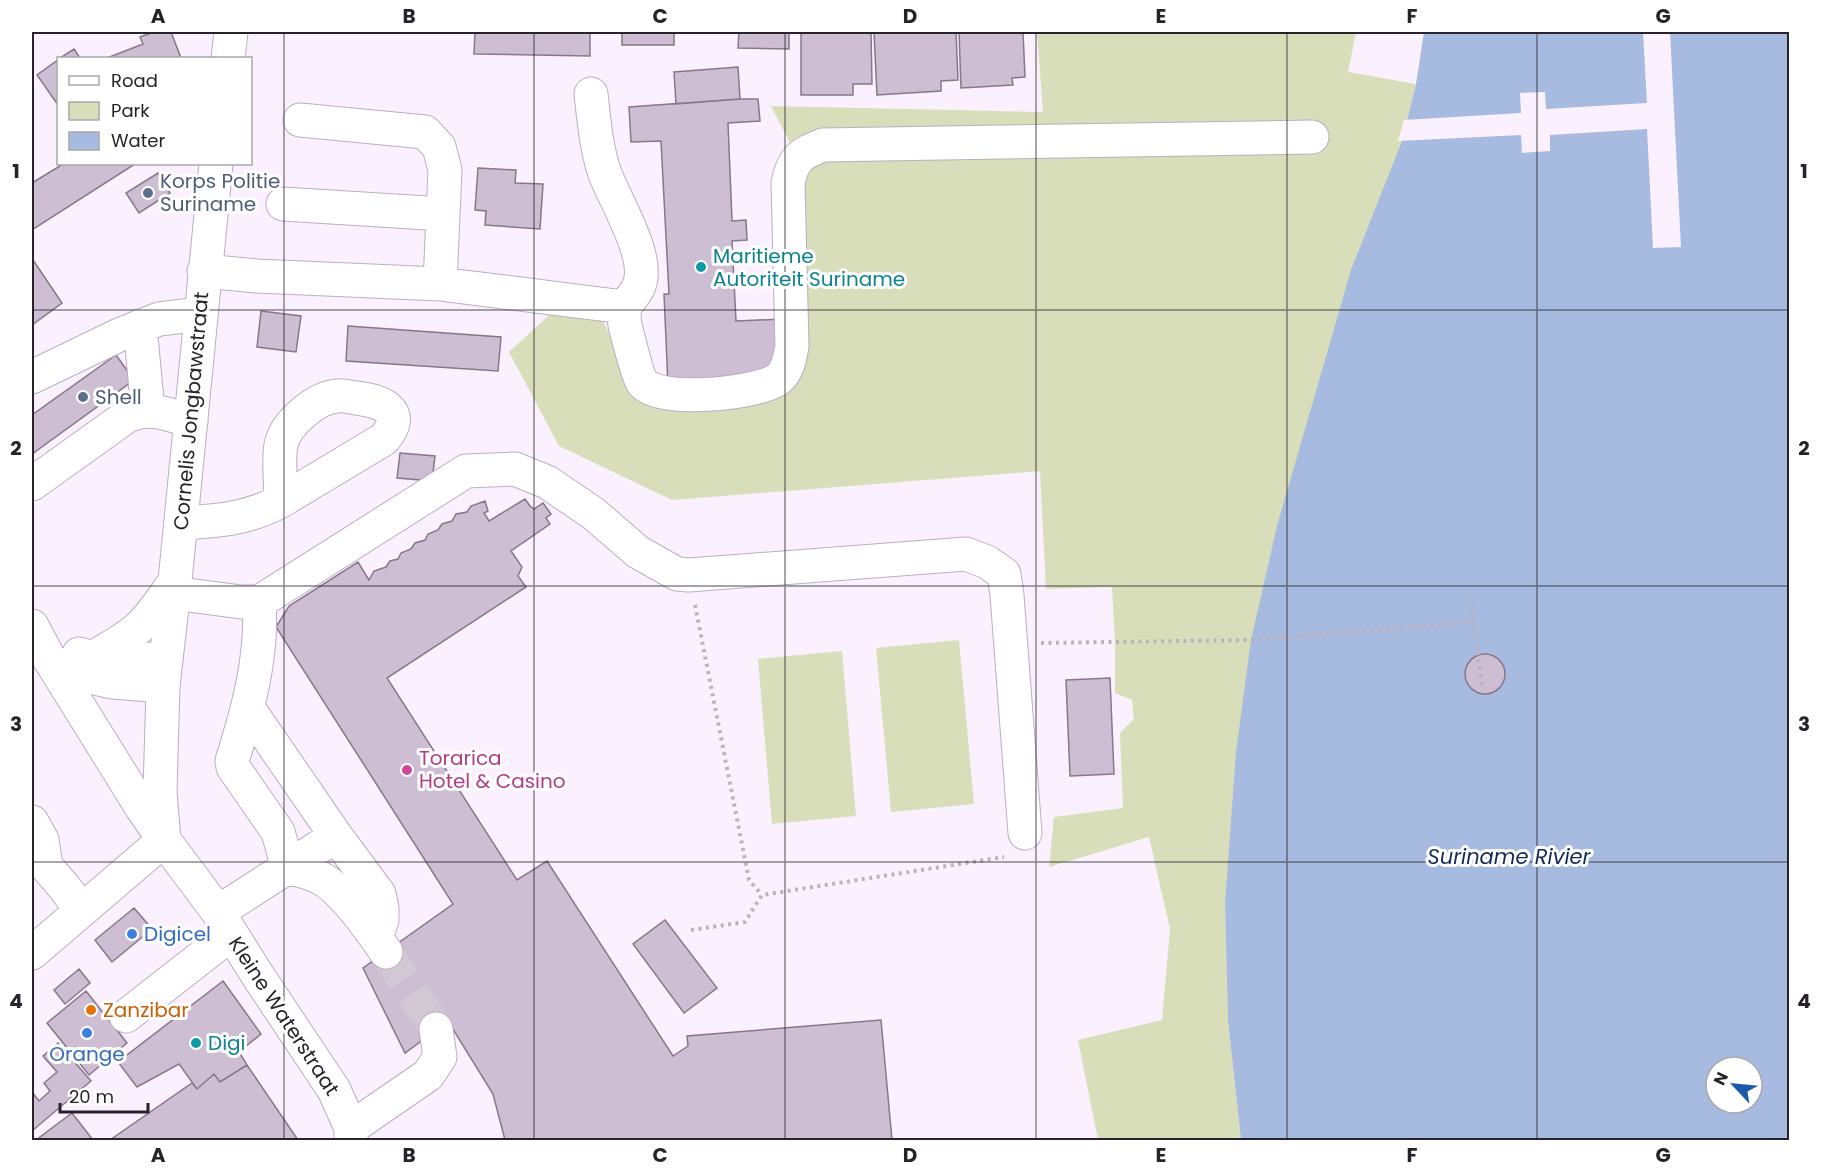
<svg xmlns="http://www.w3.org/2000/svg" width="1821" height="1172" font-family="Poppins,sans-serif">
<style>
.green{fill:#d8deb9}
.water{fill:#a7bbe1;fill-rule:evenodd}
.pier{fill:#fbf1fe}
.building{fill:#cebed4;stroke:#86778b;stroke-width:1.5}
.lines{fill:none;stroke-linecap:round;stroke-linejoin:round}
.minor-tunnel{stroke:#d1c8d4;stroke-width:33;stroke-dasharray:33 16;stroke-linecap:butt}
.minor-casing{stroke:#bdadc2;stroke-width:35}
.major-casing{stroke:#bdadc2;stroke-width:35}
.path{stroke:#bbb2bd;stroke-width:4;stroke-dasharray:3 4.5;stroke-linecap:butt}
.minor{stroke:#fff;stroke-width:33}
.major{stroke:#fff;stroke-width:33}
.grid{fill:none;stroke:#28222a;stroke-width:1.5;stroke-opacity:0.55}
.service-dot{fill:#5c6f8a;stroke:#fff;stroke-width:2}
.culture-dot{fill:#0f9aa8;stroke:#fff;stroke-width:2}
.hotel-dot{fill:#d1479c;stroke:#fff;stroke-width:2}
.shop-dot{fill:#3f7fe0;stroke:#fff;stroke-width:2}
.food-dot{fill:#e8710a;stroke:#fff;stroke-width:2}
.labels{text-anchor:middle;stroke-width:6;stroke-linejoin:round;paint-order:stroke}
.service-label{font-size:20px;fill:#4e5e75;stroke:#fff;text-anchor:start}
.culture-label{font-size:20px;fill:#0d838f;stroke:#fff;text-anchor:start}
.street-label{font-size:20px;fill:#28222a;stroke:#fff}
.hotel-label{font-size:20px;fill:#b23c85;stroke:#fff;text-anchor:start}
.shop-label{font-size:20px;fill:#366cbe;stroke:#fff;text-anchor:start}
.food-label{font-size:20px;fill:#c56008;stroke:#fff;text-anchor:start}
.water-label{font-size:21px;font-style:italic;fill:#132957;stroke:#fff}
.neatline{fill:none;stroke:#28222a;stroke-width:2}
.grid-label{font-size:20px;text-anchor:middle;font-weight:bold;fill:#28222a}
</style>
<rect width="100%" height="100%" fill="#fbf1fe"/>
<path class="green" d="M1037,32H1356L1348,72L1416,84L1402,141L1383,190L1225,904L1228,1021L1241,1140H1098L1078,1040L1162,1020L1170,929L1149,837L1049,867L1054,817L1123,808L1120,733L1134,719L1132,700L1115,693V643L1112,587L1046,589L1040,471L672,500L559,446L509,352L558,307L600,315L620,356L663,398L779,364L793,168L789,141L771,106L1043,112Z
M959,640L974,804L891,812L876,648Z
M842,651L856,816L772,824L758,659Z"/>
<path class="water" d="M1424,32H1789V1140H1241L1228,1021L1225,904L1236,752L1251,640L1277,526L1351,270L1402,141L1416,84ZM1716,1067H1752V1103H1716Z"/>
<path class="pier" d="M1643,32H1670L1681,247L1653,248L1647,129L1550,135V151L1522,153L1521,135L1398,141L1404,120L1521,113L1520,93L1545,92L1546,109L1647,103Z"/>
<path class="building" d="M154,32H171L181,58H107L143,44L140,37Z
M475,32H590V56L474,54Z
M622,32H674V45H622Z
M739,32H789V49L738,48Z
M801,32H871L872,84H853V95H801Z
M874,32H956L958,80L941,81V91L877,95Z
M959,32H1023L1025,77L1012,78L1013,85L961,88Z
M74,49L80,58H60Z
M58,60V105L37,75Z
M738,67L740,99L676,104L674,72Z
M740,99H758L760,121L728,123L732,221L746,220L747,240L732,241L736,321L783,319L775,378L668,386L664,294H669L661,141L631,142L629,107Z
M63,164H135L32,230V183Z
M478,168L516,170L515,183L543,184L540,229L485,225L486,211L475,210Z
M158,173L170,193L139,213L126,193Z
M33,260L62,303L32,325V261Z
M261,311L301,316L296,352L257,347Z
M348,326L501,337L498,371L346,361Z
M116,355L134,380L32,454V415Z
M400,453L435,456L432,481L397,478Z
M525,499L530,506L534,509L543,503L551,514L546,518L550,524L511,551L522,567L518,576L526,587L387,678L517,880L547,861L673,1056L688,1046L687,1036L881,1020L892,1140H505L493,1094L448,1021L405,1053L363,968L453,904L276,627L289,606L358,562L369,580L374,571L386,567L390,561L398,559L401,553L411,549L415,543L425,540L428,534L438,530L442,524L452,521L456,514L467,512L471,506L485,501L488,511L484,513L489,521Z
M1465 674a20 20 0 1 1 40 0a20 20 0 1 1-40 0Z
M1110,678L1114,774L1070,776L1066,680Z
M134,908L152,929L112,962L95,940Z
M665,920L717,988L684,1013L633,944Z
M79,969L90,983L65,1004L54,990Z
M223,981L261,1034L239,1052L247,1065L220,1082L214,1074L197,1089L179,1064L137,1087L118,1062Z
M86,991L127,1043L89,1075L47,1023Z
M58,1043L91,1081L32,1131V1092L39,1101L50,1091L44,1083L57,1072L43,1056Z
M247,1065L298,1140H110L192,1083L197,1089L214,1074L220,1082Z
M72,1113L93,1140H36Z"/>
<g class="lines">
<path class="minor-tunnel" d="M32,879V878
M386,952L436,1029"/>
<g class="minor-casing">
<path id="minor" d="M591,94C594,120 596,146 604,171C614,200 653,259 638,288C635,294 629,301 624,307
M300,120L425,132L439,147L445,170L440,284
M283,204L443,214
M204,271L257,276L440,284L624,307C624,312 624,319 625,325C627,333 638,377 642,382C657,404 758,394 778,379C788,372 790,357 792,346L788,183C793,158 800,154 823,145L1312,137
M140,326L148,411
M32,377L119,335L159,319L201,314
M32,484L127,416C151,406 167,414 191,421
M181,523C218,521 248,519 281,501L384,439C408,411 382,401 356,398C350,397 343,395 338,396C316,397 285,424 281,445C278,458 281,486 281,501
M173,593L241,602H259L466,471L515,469L547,482L594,514L638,552L677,574L689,575L966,554L987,562L1004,574L1007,595L1025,833
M259,602C263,656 248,710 232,761L233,767L278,832L288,868C300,870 314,874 324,880C346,894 371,930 386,952
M32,626L50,660L94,678L112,682L163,686
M79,654C108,663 137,660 166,658
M248,708L336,836L379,894L382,908V920L376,937
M32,822L42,840L46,866L65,888L81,910
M218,912L336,836
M32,953L164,840
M126,1016L231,934
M351,1128L428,1075L440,1057L436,1029"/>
</g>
<g class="major-casing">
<path id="major" d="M228,58L231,32
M92,658C108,649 124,640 137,629C152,616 162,599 174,583
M50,660L142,808L164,840L218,912L258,976L334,1090L351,1128V1140
M164,840L160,792L163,686L175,581L216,164"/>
</g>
<path class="path" d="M1471,600L1482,685
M695,605L749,880L762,895
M1041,643L1251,640L1474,622
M691,930L745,922L762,895L1004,857"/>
<use href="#minor" class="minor"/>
<use href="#major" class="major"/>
</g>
<path class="grid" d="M284,32V1140M534,32V1140M785,32V1140M1036,32V1140M1287,32V1140M1537,32V1140M32,310H1790M32,586H1790M32,862H1790"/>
<g class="service-dot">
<circle cx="148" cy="193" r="6"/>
<circle cx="83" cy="397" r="6"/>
</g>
<g class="culture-dot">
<circle cx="701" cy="267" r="6"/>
<circle cx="196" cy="1043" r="6"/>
</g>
<circle class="hotel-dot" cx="407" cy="770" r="6"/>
<g class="shop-dot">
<circle cx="132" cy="934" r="6"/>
<circle cx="87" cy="1033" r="6"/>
</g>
<circle class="food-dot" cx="91" cy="1010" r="6"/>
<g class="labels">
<g class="service-label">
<text x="160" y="188">Korps Politie<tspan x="160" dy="23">Suriname</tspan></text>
<text x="95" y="404">Shell</text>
</g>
<g class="culture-label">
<text x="713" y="263">Maritieme<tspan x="713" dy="23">Autoriteit Suriname</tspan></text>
<text x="208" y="1050">Digi</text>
</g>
<g class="street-label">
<text transform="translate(191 411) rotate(-85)" y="7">Cornelis Jongbawstraat</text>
<text transform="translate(284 1016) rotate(57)" y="7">Kleine Waterstraat</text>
</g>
<g class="hotel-label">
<text x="419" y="765">Torarica<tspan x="419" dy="23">Hotel &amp; Casino</tspan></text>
</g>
<g class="shop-label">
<text x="144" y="941">Digicel</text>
<text x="87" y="1061" text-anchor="middle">Orange</text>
</g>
<g class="food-label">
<text x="103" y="1017">Zanzibar</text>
</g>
<g class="water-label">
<text x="1509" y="864">Suriname Rivier</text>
</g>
</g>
<rect width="1821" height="1172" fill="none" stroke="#ffffff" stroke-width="66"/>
<rect x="57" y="57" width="195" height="108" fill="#ffffff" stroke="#a9a7aa" stroke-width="1.5"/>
<rect x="69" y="76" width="30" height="9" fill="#ffffff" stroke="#a9a7aa" stroke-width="1.5"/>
<text x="111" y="87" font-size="18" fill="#28222a">Road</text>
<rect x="69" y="102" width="30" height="18" fill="#d8deb9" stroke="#a9a7aa" stroke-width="1.5"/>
<text x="111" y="117" font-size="18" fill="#28222a">Park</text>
<rect x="69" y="132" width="30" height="18" fill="#a7bbe1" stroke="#a9a7aa" stroke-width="1.5"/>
<text x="111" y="147" font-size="18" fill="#28222a">Water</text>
<g transform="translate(1734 1085) rotate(296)"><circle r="28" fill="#ffffff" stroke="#a9a7aa" stroke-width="1.5"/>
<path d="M0-4.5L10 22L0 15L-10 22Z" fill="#1e58aa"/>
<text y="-9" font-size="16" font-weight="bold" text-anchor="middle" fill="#28222a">N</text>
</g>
<path d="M60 1103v9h88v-9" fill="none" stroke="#28222a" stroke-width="3"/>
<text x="69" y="1103" font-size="18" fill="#28222a" stroke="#ffffff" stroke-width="4.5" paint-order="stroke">20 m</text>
<rect x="33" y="33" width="1755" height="1106" class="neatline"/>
<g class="grid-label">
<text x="158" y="23">A</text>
<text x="409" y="23">B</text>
<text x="660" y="23">C</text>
<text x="910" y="23">D</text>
<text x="1161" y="23">E</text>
<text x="1412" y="23">F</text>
<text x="1663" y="23">G</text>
<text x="16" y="178">1</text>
<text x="1804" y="178">1</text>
<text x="16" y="455">2</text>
<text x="1804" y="455">2</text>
<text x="16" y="731">3</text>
<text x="1804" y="731">3</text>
<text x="16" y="1008">4</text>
<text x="1804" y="1008">4</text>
<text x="158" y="1162">A</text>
<text x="409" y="1162">B</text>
<text x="660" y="1162">C</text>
<text x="910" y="1162">D</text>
<text x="1161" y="1162">E</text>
<text x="1412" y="1162">F</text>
<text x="1663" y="1162">G</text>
</g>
</svg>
